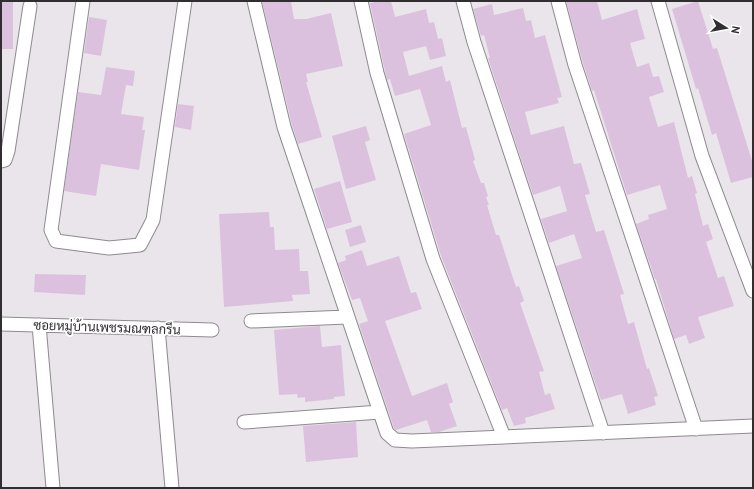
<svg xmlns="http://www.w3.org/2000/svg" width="754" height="489" font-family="'PT Sans',Sarabun,sans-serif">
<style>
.building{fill:#dcc1de}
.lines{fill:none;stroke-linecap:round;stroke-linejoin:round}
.minor-casing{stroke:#8e8a8f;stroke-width:15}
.minor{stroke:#fff;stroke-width:13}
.labels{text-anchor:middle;stroke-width:3.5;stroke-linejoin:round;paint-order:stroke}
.street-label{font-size:13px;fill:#302e30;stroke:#fff}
</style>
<rect width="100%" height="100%" fill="#eae5eb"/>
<path class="building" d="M1,1H13V49H1Z
M262,1H291L294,19H306L331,13L343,66L306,74L308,82H306L322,137L298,144L292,125Z
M380,1H391L395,17L426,9L429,23L434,22L438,39L442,38L446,56L430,60L426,46L403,52L409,76L442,66L446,82L450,80L462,128L466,127L475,160L473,161L481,183H484L488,196L486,197L489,205H487L496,235H499L516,287L519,286L524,301L520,303L544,371L539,372L545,395L550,393L555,409L525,418L526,423L514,426L507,408L502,410L441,256L404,134L431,125L420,89L395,96L390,79L387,80L370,3Z
M566,1H597L602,20L637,9L645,39L630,43L637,67L649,63L653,77L659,76L664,92L649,97L658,127L674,122L688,178L692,176L697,193L695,194L703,226L708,224L713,239L706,242L718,278L724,276L734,306L698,317L705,338L689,344L686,335L674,339L656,279H655L636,224L649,219L648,215L667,209L660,185L627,195L594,90L592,91L583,63Z
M698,1L713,49L717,48L753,164V177L731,183L716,133L712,135L698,88L696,89L672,9Z
M492,4L494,15L523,8L526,21L531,20L535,38L545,35L562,97L557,98L559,103L525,112L531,135L564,126L574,164L581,163L590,194L585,195L596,232L604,230L624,294L620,295L628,324L634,322L647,369L649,368L658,396L654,397L656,405L628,414L622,394L601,400L556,266L582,258L574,234L549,243L541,219L567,211L560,186L533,195L488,58H490L484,35L481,36L473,9Z
M89,17L107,20L101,56L84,53Z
M106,67L135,71L133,86L126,85L121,114L144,117L142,130H145L139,170L101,164L96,196L64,191L78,92L101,95Z
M178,104L194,106L191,130L175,127Z
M366,126L370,140L365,142L376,180L346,189L332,136Z
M340,181L352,222L327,229L314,189Z
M269,212L270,227H274L275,250L299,249L300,271H308L310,294L292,295L293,301L224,307L219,214Z
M361,225L366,242L350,247L345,230Z
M362,250L367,266L399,256L411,293L416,292L422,309L385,321L412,396L447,383L453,402L449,404L457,426L439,432H431L427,420L396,430L394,428L359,324L368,321L360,298L352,300L338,263L346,260L345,256Z
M35,274L86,275L85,295L34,292Z
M320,326L322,347L341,345L345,396L334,397V399L305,402V397L298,398L297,394L279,395L274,330Z
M356,422L358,457L306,462L303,426Z"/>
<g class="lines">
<g class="minor-casing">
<path id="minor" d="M83,1L51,230L56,241L109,248L140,245L153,220L185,1
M254,1L284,127L387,433L395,440L412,441L753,426
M361,1L377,73L433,259L504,437
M463,1L474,42L603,433
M558,1L575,65L696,429
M658,1L702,156L753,291
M1,161L5,160L8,151L30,6
M251,321L347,317
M1,324L212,330
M39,325L53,488
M158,328L172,488
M244,422L380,412"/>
</g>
<use href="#minor" class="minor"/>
</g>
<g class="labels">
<g class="street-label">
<text transform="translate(107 327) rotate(2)" y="5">ซอยหมู่บ้านเพชรมณฑลกรีน</text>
</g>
</g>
<rect width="754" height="489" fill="none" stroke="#302e30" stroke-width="4"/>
<g transform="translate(726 28) rotate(101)" stroke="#ffffff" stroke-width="3" paint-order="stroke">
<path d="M0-3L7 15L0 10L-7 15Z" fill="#302e30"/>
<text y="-6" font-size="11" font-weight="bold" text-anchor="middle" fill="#302e30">N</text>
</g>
</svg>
